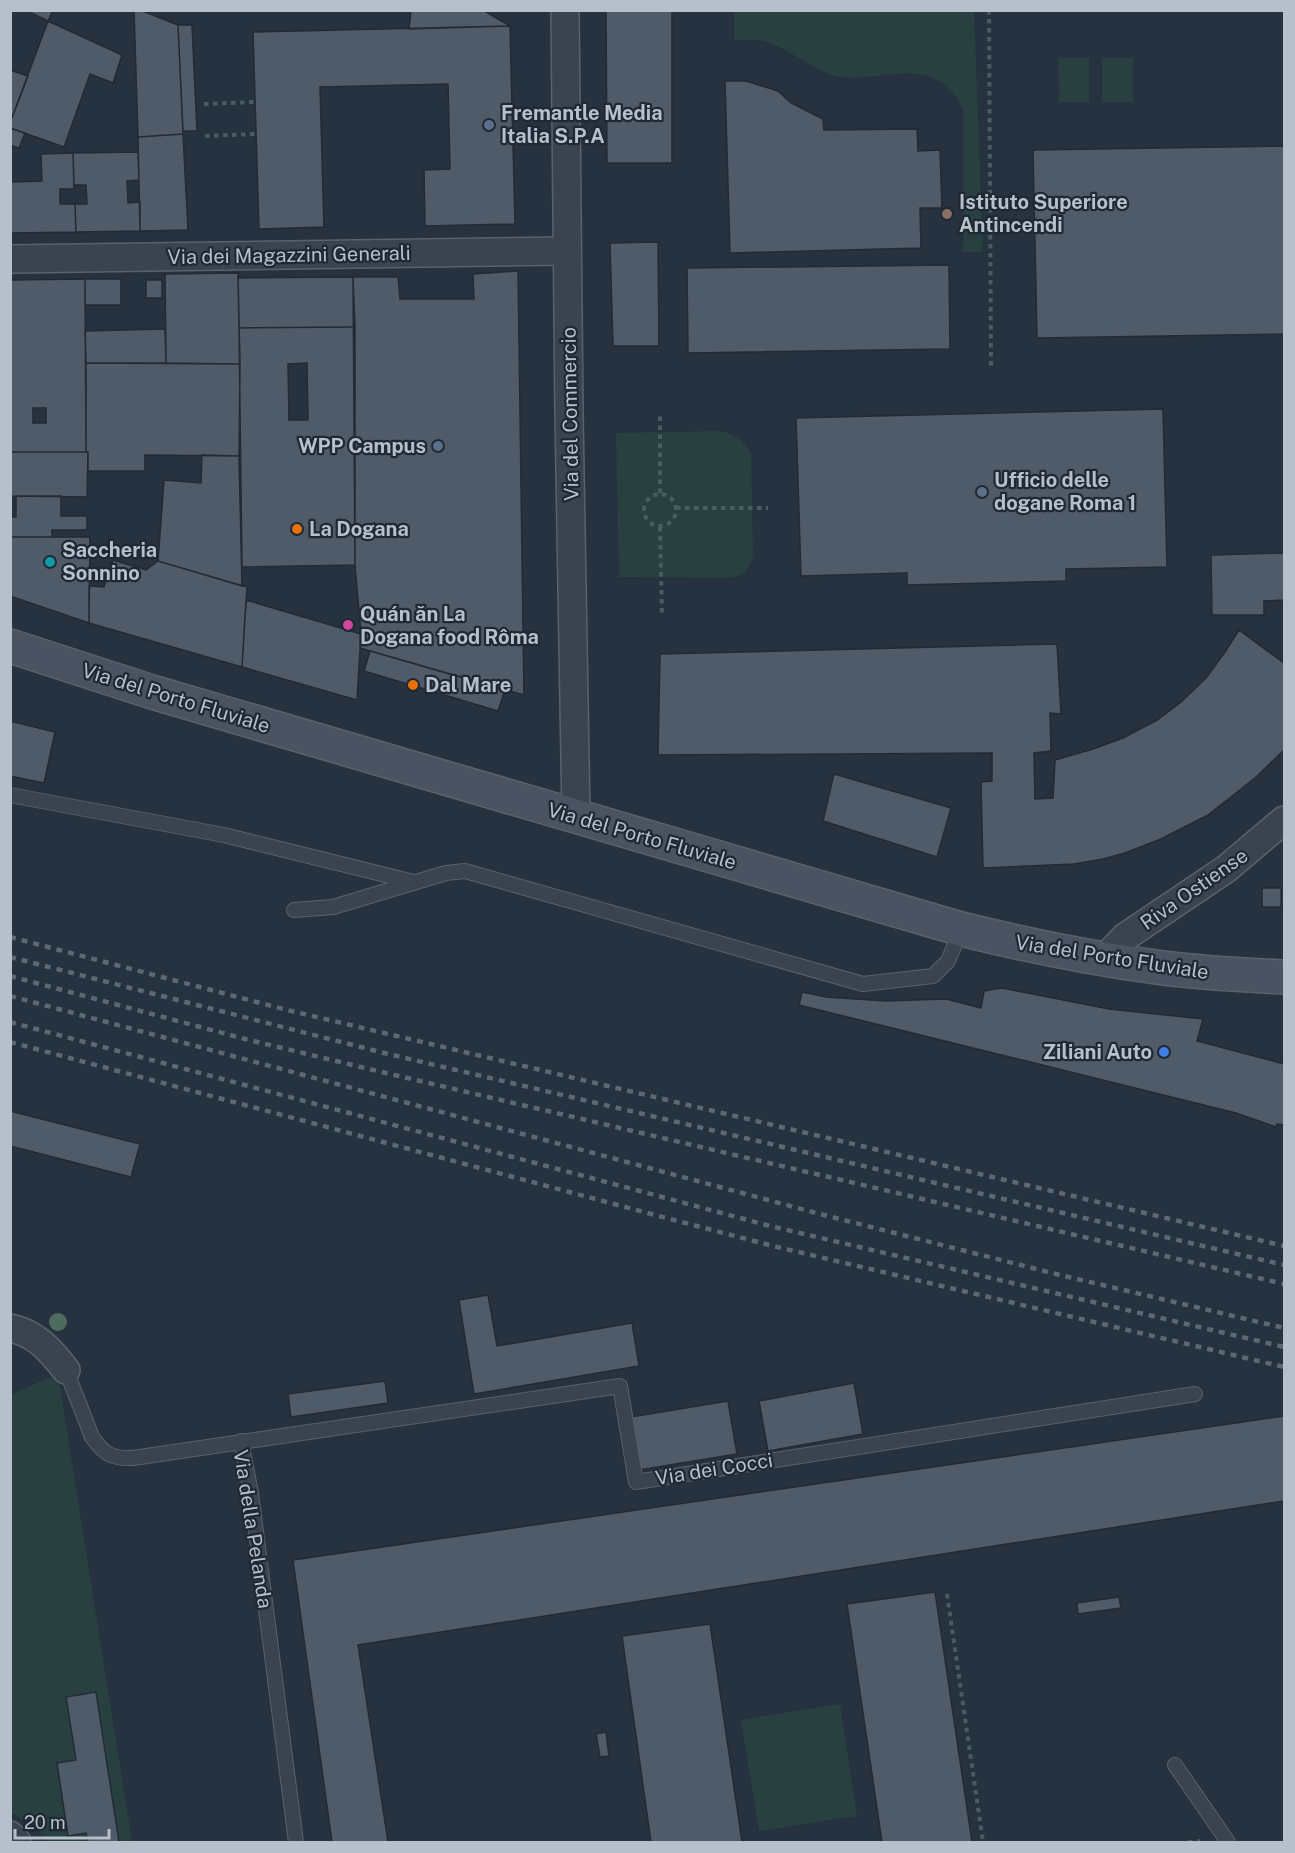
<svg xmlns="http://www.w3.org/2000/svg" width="1295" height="1853" font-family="'Public Sans',sans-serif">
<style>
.green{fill:#294041}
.building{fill:#505b6a;stroke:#212b36;stroke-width:1.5;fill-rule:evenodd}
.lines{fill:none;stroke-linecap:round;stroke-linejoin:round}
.service-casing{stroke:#58626d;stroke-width:16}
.minor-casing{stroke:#58626d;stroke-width:30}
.secondary-casing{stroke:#58626d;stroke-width:36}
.path{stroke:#485d5f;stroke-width:4;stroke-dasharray:4.5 4.5;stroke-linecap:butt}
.service{stroke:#3a444f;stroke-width:14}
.minor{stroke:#3a444f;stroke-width:27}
.secondary{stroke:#495362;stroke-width:33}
.rail{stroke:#5d6876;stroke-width:4.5;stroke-dasharray:6 6;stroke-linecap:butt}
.tree{fill:#4e6b5e}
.service-dot{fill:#5c6f8a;stroke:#1f2934;stroke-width:2}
.education-dot{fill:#8d6e63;stroke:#1f2934;stroke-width:2}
.food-dot{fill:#e8710a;stroke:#1f2934;stroke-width:2}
.culture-dot{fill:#0f9aa8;stroke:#1f2934;stroke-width:2}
.hotel-dot{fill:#d1479c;stroke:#1f2934;stroke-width:2}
.shop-dot{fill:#3f7fe0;stroke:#1f2934;stroke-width:2}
.labels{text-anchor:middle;stroke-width:4.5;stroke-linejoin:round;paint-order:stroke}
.poi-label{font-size:20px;font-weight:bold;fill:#b7bfca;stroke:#1f2934;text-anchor:start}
.street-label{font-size:20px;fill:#b7bfca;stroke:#1f2934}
</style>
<rect width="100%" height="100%" fill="#26323f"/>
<path class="green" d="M734,11H974L983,252H963V111C958,96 948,84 933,78C904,66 869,82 837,76C811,70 791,49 766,42C755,39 744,40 734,40Z
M1058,58H1089V102H1059Z
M1102,58H1133V102H1102Z
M721,431L738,437L751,452L753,557L745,573L732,578L619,577L616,433Z
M58,1374L132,1842H48L38,1830L11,1812L10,1395Z
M840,1704L857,1816L759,1831L741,1720Z"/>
<path class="building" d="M25,10H53L48,21Z
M134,10H140L178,25L183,134L138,137Z
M411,10H483L510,26L409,29Z
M606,10H672V163H607Z
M48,21L122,55L113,83L90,74L64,147L10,128V123Z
M178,25H192L197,131H183Z
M510,26L515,224L425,226L424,170L450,169L448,84L320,87L324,227L259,229L253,32Z
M10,70L28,76L10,123Z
M725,81H746L778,91L791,103L823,119L824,130L917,129L918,151L940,150L942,208H920L921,248L730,253Z
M10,128L25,133L19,148L10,145Z
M183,134L188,230L140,231L138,137Z
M1284,146V334L1037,338L1033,150Z
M138,152L139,180L127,181L128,203L140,202V231L76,232L75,204H87L86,185H74L73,153Z
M73,153L74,189H60V204H75L76,232L10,233V182L42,181L41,154Z
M658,242L659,346H613L610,243Z
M949,265L950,349L688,353L687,268Z
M518,271L524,695L360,648L361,634L355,565L353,277H398L400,299H474L473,274Z
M238,273L240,364L166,363L165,274Z
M353,277L355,327L239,328L238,278Z
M85,279L86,452H10V280ZM33,408H46V423H33Z
M85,279H121V305H85Z
M146,280H162V298H146Z
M355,327V565L242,567L239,328ZM307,363L308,420H289L288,364Z
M165,329L166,363H86L85,331Z
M86,363L240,364L239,456L145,455V471H88V452H86Z
M1163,409L1167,567L1066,569V581L907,585V573L801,576L796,418Z
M10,452H88L87,497L10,496Z
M202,455L239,456L242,586L158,561L164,480L201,483Z
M16,496H61V516H87V530H52V537H10V517H16Z
M10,537H90L89,623L10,596Z
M1284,553V600L1264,601V615H1212L1211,555Z
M113,560L146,570L158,561L247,587L242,667L89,623V586L104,587Z
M246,600L361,634L357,700L242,667Z
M1239,630L1284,663V750L1255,778L1208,815L1161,839L1125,853L1103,859L1074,864L983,868L981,782L992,781V753L658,755L660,654L1057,644L1061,714L1050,713L1051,751L1034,753L1035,799L1053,798L1055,760L1093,749L1123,738L1157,720L1180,703L1206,678L1225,652Z
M370,651L505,690L498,711L364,671Z
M10,721L55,732L44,783L10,776Z
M834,774L951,808L937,857L823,821Z
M1262,888H1281V907H1262Z
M1002,988L1109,1009L1203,1019L1197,1041L1284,1064V1125L1277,1124L1276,1127L1236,1113L799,1005L802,992L826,997L886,1001L946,999L981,1008L984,991Z
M10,1111L140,1144L131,1177L10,1146Z
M488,1295L497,1346L632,1323L639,1366L474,1394L459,1300Z
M385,1381L388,1403L291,1417L288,1394Z
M854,1383L863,1434L768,1451L759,1401Z
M728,1401L737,1454L639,1470L631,1417Z
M1284,1416V1501L358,1645L388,1842H332L293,1560Z
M935,1592L972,1842H882L847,1604Z
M1119,1597L1121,1608L1078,1614L1077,1603Z
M710,1624L742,1842H651L622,1636Z
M96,1692L119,1842H88L86,1833L68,1836L57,1763L76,1760L66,1697Z
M606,1732L609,1756L600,1757L596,1734Z"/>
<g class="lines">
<g class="service-casing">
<path id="service" d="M10,795L224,835L414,882
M294,910L333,907L446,873L465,871L863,984L933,976L948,961L961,930
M66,1370L92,1437C104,1454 112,1459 133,1458L620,1386L636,1482L1195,1394
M241,1441L251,1493L296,1842
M1175,1765L1228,1842"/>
</g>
<g class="minor-casing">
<path id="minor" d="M565,10L569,414L576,817
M10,259L567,251
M1104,959L1125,937L1226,869L1284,820
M10,1328C36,1333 51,1351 66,1370
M10,1835L17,1842"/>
</g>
<g class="secondary-casing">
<path id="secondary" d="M10,646L152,692L961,929C1026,945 1090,958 1156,967C1198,973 1242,975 1284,977"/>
</g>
<path class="path" d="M989,10L991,370
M204,104L255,102
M205,136L256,134
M660,493V415
M644 510a16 16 0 1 1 32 0a16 16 0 1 1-32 0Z
M676,508H768
M660,527L662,616
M947,1594L983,1842
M1188,1842L1200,1841"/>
<use href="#service" class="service"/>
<use href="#minor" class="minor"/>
<use href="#secondary" class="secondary"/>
<path class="rail" d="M10,937L287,1010L1284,1246
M10,957L384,1053L1284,1265
M10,976L245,1039L369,1069L1284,1284
M10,996L820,1214L1056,1274L1284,1328
M10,1022L770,1226L1284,1347
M10,1042L655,1215L773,1246L1284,1367"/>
</g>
<circle class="tree" cx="58" cy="1322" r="9"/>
<g class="service-dot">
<circle cx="489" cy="125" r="6"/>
<circle cx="438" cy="446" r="6"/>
<circle cx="982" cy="492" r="6"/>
</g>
<circle class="education-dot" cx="947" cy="214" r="6"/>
<g class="food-dot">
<circle cx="297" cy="529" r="6"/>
<circle cx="413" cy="685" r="6"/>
</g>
<circle class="culture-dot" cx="50" cy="562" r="6"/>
<circle class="hotel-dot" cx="348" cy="625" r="6"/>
<circle class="shop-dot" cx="1164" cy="1052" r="6"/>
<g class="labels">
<g class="poi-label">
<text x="501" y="120">Fremantle Media<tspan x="501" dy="23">Italia S.P.A</tspan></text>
<text x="959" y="209">Istituto Superiore<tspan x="959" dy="23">Antincendi</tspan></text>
<text x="426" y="453" text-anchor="end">WPP Campus</text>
<text x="994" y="487">Ufficio delle<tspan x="994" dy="23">dogane Roma 1</tspan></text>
<text x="309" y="536">La Dogana</text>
<text x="62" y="557">Saccheria<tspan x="62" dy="23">Sonnino</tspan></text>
<text x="360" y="621">Quán ăn La<tspan x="360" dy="23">Dogana food Rôma</tspan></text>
<text x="425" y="692">Dal Mare</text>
<text x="1152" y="1059" text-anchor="end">Ziliani Auto</text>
</g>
<g class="street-label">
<text transform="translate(289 255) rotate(-1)" y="7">Via dei Magazzini Generali</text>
<text transform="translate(570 414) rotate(-91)" y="7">Via del Commercio</text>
<text transform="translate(176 698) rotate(17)" y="7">Via del Porto Fluviale</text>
<text transform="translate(642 836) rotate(16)" y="7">Via del Porto Fluviale</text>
<text transform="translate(1194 889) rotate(-35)" y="7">Riva Ostiense</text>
<text transform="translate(1112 957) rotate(9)" y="7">Via del Porto Fluviale</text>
<text transform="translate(714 1469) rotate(-9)" y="7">Via dei Cocci</text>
<text transform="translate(253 1529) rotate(81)" y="7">Via della Pelanda</text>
</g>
</g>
<rect width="1295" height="1853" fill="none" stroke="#b7bfca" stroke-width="24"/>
<path d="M15 1829v9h94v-9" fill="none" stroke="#b7bfca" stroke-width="3"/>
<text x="24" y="1829" font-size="18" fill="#b7bfca" stroke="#1f2934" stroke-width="4.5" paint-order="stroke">20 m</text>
</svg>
